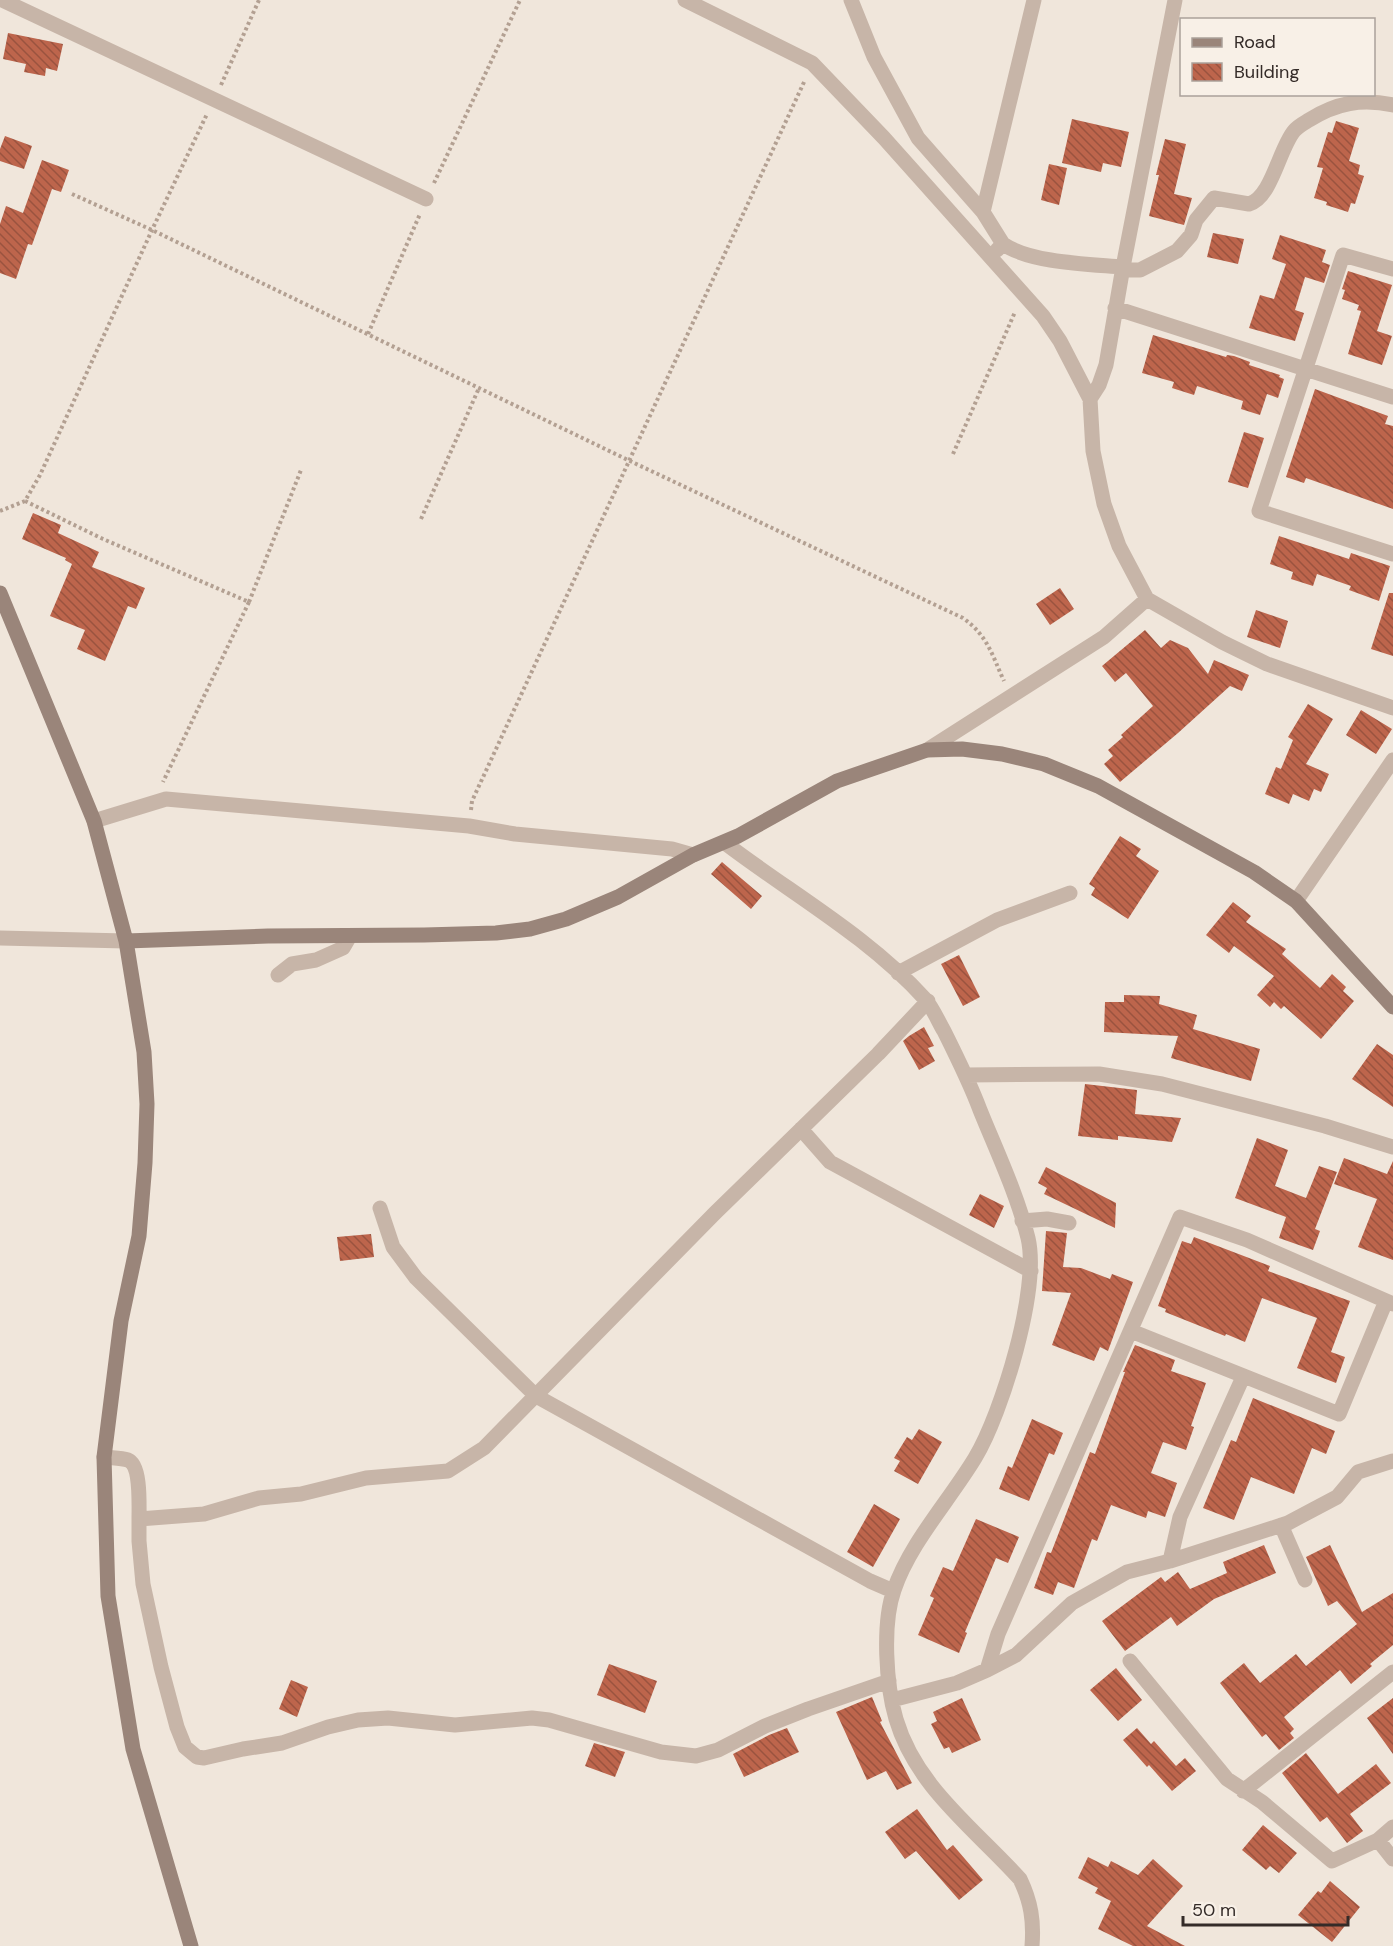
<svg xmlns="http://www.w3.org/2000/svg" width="1393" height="1946" font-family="'DM Sans',sans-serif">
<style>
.building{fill:url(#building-back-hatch)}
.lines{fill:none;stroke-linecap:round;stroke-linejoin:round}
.path{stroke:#b3a092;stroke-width:4;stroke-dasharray:3 3;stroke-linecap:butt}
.street{stroke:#c7b5a8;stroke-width:15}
.secondary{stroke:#9a857a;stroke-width:15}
</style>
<defs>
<pattern id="building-back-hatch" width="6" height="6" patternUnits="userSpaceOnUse" patternTransform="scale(1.5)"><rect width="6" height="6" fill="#bd654c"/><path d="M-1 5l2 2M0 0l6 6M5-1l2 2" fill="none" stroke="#9a533f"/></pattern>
</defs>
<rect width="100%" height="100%" fill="#f0e6db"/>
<path class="building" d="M8,33L63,44L57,71L46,68L45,76L24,72L26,64L3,59Z
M1072,119L1129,132L1121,167L1103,163L1101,172L1062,163Z
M1336,121L1359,128L1349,161L1360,165L1358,174L1364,176L1355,204L1351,203L1348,212L1326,205L1327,202L1314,198L1323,168L1317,167L1328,132L1332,133Z
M5,136L32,146L24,169L0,161V149Z
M1165,139L1186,144L1174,194L1192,198L1184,225L1149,216L1159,175H1156Z
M42,160L69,170L61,192L52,189L32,245L28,244L16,279L0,273V224L6,206L23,213Z
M1049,164L1067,168L1059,205L1041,200Z
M1213,233L1244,239L1238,264L1207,257Z
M1280,235L1326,250L1322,262L1330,265L1324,283L1305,277L1295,310L1304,313L1295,341L1249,328L1260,295L1274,299L1286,264L1272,259Z
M1348,271L1392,285L1377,331L1392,336L1382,365L1348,354L1361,311L1357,310L1359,305L1342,299L1345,290L1342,289Z
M1153,335L1226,357L1227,355L1234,356L1250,362L1249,365L1280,375L1279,377L1284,379L1278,398L1267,394L1260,415L1241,409L1243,401L1197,386L1194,395L1172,388L1174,382L1142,373Z
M1315,389L1388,416L1385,424L1393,426V509L1306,478L1304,483L1286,477Z
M1244,432L1264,438L1248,488L1228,482Z
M33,513L61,525L58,533L99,552L92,567L145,588L136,609L128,606L105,661L77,649L85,630L50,616L72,564L65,560L66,558L22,539Z
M1279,536L1349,559L1351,553L1390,566L1379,601L1349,590L1351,586L1317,574L1313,586L1291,579L1293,572L1270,564Z
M1060,588L1074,609L1050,625L1036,604Z
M1389,593H1393V656L1371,649Z
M1256,610L1288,621L1280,648L1247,637Z
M1145,630L1161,648L1170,640L1188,648L1208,674L1214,660L1249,675L1242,691L1230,686L1178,733L1120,782L1104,764L1113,756L1108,750L1123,737L1121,735L1153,706L1126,673L1115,682L1102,666Z
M1308,704L1333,719L1306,764L1329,774L1321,792L1314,789L1309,801L1293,794L1289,804L1265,794L1276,767L1281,769L1293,740L1288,737Z
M1361,710L1392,729L1376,754L1346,735Z
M1120,836L1141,849L1136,856L1159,871L1128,919L1091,895L1095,888L1089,884Z
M722,862L762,896L751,909L711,874Z
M1233,902L1251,916L1246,922L1286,949L1282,954L1320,988L1332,974L1346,987L1343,991L1354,1001L1321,1039L1284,1006L1281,1009L1274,1002L1270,1007L1257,995L1274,976L1234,946L1229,953L1206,935Z
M959,955L980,997L963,1006L941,964Z
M1124,995L1160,996L1159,1004L1197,1015L1193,1029L1260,1049L1251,1081L1171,1058L1178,1036L1104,1032L1105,1002H1124Z
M924,1027L934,1046L928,1048L935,1061L919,1070L903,1041L909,1036Z
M1377,1044L1393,1055V1107L1352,1079Z
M1085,1084L1137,1090L1135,1114L1181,1118L1172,1142L1118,1136V1140L1078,1136Z
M1257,1138L1288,1150L1275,1186L1306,1198L1319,1166L1337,1172L1315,1229L1320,1231L1313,1250L1279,1238L1286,1217L1235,1198Z
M1344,1158L1387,1174L1393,1161V1260L1358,1247L1377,1199L1334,1184Z
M1046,1167L1116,1203L1115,1228L1044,1194L1047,1188L1038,1183Z
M980,1194L1004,1206L994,1228L969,1215Z
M1046,1231L1067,1233L1063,1267L1081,1268L1110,1279L1112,1274L1133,1282L1108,1351L1100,1347L1094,1361L1052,1345L1071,1293L1042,1291Z
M371,1234L374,1257L340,1261L337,1237Z
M1194,1237L1270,1266L1268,1271L1350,1301L1331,1352L1345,1357L1336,1383L1297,1368L1317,1318L1262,1298L1245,1342L1226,1334L1225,1336L1165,1312L1166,1309L1158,1306L1182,1241L1191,1244Z
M1135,1345L1175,1360L1171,1371L1206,1383L1191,1426L1194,1427L1186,1450L1163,1442L1151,1473L1177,1483L1165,1517L1148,1511L1146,1518L1111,1505L1097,1541L1092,1539L1074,1588L1058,1582L1053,1595L1034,1588L1047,1552L1051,1553L1090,1452L1095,1454L1125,1372H1123Z
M1253,1398L1335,1431L1326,1454L1312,1448L1294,1494L1251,1477L1234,1520L1203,1508L1231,1440L1236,1442Z
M1032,1419L1063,1433L1054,1455L1049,1453L1029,1501L999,1489L1008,1466L1012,1468Z
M919,1429L942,1442L918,1484L894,1471L900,1461L894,1458L907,1437L912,1440Z
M874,1504L900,1519L873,1567L847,1552Z
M976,1519L1019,1537L1008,1563L996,1558L965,1632L967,1633L959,1653L918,1635L934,1598L930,1596L943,1567L953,1571Z
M1264,1545L1276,1573L1214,1599L1177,1626L1171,1617L1125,1651L1102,1621L1161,1577L1165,1582L1178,1572L1190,1589L1227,1573L1223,1562Z
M1330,1545L1362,1612L1393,1593V1645L1370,1664L1372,1666L1351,1684L1340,1670L1284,1717L1294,1729L1290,1733L1294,1738L1279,1750L1266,1734L1262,1737L1220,1683L1244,1663L1260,1683L1296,1654L1306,1666L1357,1624L1337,1601L1328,1606L1306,1557Z
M609,1664L657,1681L645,1713L597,1695Z
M1116,1668L1142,1700L1118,1721L1090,1690Z
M291,1680L308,1687L297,1717L279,1709Z
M872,1697L882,1721L880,1722L912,1783L897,1790L886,1771L867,1780L836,1712Z
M962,1698L981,1740L952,1753L949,1747L944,1749L931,1724L937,1721L933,1712Z
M1393,1698V1754L1367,1718Z
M787,1728L799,1752L744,1777L733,1754L769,1735Z
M1137,1728L1151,1744L1154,1741L1176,1766L1185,1758L1196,1771L1172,1791L1149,1765L1147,1767L1123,1740Z
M594,1743L625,1752L615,1777L585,1766Z
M1306,1753L1338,1794L1376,1764L1391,1783L1350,1814L1363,1831L1347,1843L1327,1817L1320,1822L1282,1773Z
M917,1809L947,1850L953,1845L983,1880L959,1900L916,1851L905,1859L885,1832Z
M1263,1825L1297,1853L1279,1873L1270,1866L1266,1870L1242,1850Z
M1088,1857L1108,1867L1111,1861L1138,1875L1153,1859L1183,1886L1147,1926L1185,1946H1133L1098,1929L1111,1901L1095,1893L1098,1888L1078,1878Z
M1330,1881L1360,1907L1332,1942L1298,1915L1318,1891L1321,1893Z"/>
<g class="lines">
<path class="path" d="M221,85L259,0
M434,183L520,0
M72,194L152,230L630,461L963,618C988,636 992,655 1004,681
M368,334L420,214
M953,454L1015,312
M25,501L103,539L249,602L163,782
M0,511L25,501L40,475L152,230L207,114
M421,519L479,388
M249,602L301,470
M471,810L472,801L805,80"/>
<path class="street" d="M2,0L426,199
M685,0L812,63L884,138L1043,316L1060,341L1090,399L1093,451L1104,504L1119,546L1147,599L1222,642L1267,664L1393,708
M851,0L874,57L918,138L983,212L1003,244
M983,212L1034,0
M997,250L1003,244C1031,263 1088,264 1123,267
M1393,269L1343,255L1259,511L1393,554
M1122,270H1140L1177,251L1191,235L1196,220L1214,198L1249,204C1272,197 1279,149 1294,131C1298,126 1304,123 1309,120C1336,103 1362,98 1393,105
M1115,308L1393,397
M1090,399L1099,385L1106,365L1123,267L1175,0
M927,750L1104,637L1147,599
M94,821L166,799L469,826L515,834L672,849L693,855
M725,843C792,894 868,936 925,999C933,1008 938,1021 944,1031C957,1057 970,1083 980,1110C997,1152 1017,1194 1028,1238C1040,1289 1002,1413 975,1458C949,1501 910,1543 894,1590C882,1624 886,1685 896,1719C916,1787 975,1829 1020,1879C1031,1902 1034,1921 1032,1946
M1296,901L1393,760
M0,938L126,941
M898,973L997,920L1070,893
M278,975L292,964L316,960L343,948L350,936
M966,1075L1099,1074L1162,1084L1325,1126L1393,1147
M801,1129L830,1162L1031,1271
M380,1208L393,1247L416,1278L536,1396L870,1581L893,1591
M1022,1221L1047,1219L1069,1223
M1131,1331L1339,1414L1386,1301
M104,1457C111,1458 121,1458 128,1460C141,1465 139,1505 139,1519L204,1514L259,1498L301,1494L366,1478L448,1471L484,1448L715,1213L878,1054L928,1001
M139,1519V1541L143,1584L161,1667L177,1727L185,1747L197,1757L204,1758L243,1749L282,1743L328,1727L358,1720L388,1718L455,1725L532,1718L549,1720L661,1752L696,1756L718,1750L765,1726L808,1709L889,1681
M1281,1525L1305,1580
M1170,1561L1180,1517L1243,1377
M1130,1661L1227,1779L1262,1802L1332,1861L1378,1840L1393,1827
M987,1670L998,1634L1180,1217L1247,1240L1393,1304
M892,1700L957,1683L987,1670L1016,1655L1072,1603L1127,1572L1170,1561L1288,1523L1337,1497L1358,1472L1393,1461
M1243,1791L1393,1672
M1378,1840L1393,1859"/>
<path class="secondary" d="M0,593L94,821L126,941L144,1052L147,1104L145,1163L139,1236L121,1321L104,1457L108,1596L133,1749L191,1946
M126,941L268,936L424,935L496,933L530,929L566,919L618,897L693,855L738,836L837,781L927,750L962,749L1002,754L1044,764L1098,786L1254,872L1296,901L1393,1007"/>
</g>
<rect x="1180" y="18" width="195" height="78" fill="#f8f0e7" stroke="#aaa19b" stroke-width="1.5"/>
<rect x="1192" y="38" width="30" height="9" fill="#9a857a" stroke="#aaa19b" stroke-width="1.5"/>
<text x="1234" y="48" font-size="18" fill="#342b28">Road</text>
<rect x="1192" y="63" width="30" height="18" fill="url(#building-back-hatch)" stroke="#aaa19b" stroke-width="1.5"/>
<text x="1234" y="78" font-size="18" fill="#342b28">Building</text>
<path d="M1183 1916v9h165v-9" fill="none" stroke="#342b28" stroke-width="3"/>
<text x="1192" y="1916" font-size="18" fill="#342b28" stroke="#f8f0e7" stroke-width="4.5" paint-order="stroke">50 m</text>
</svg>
